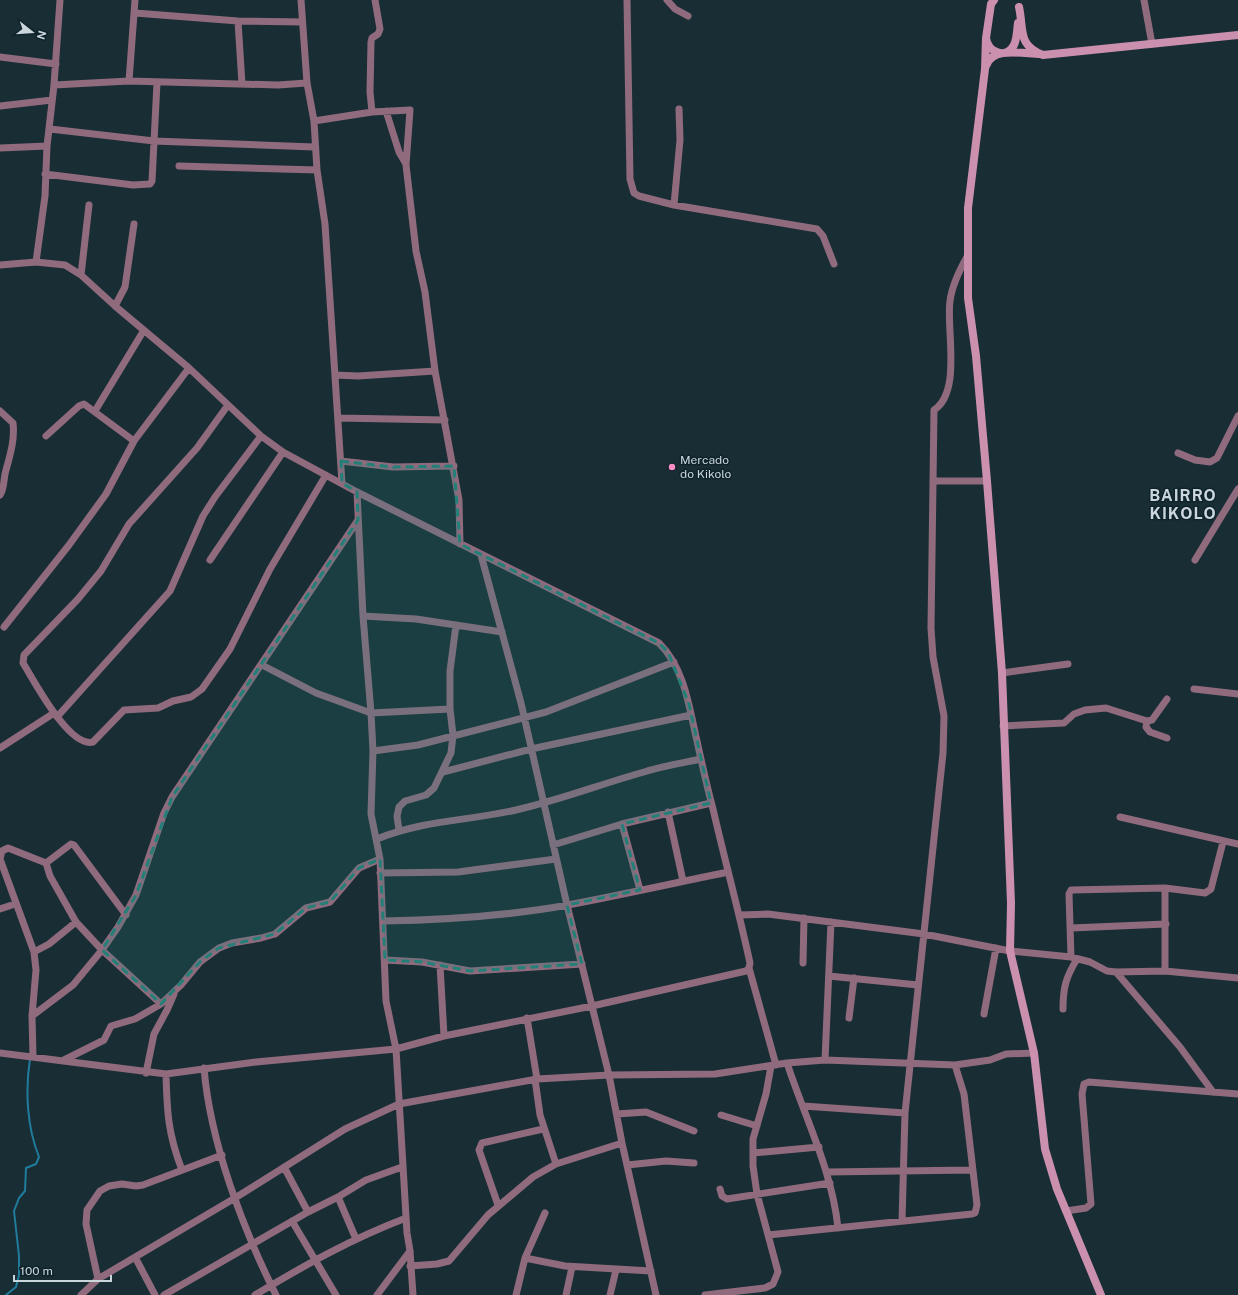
<svg xmlns="http://www.w3.org/2000/svg" width="1238" height="1295" font-family="'Public Sans',sans-serif">
<style>
.lines{fill:none;stroke-linecap:round;stroke-linejoin:round}
.stream{stroke:#207c9b;stroke-width:2}
.street{stroke:#906b7d;stroke-width:7}
.secondary{stroke:#cb90ad;stroke-width:8}
.marked{fill:#228079;fill-opacity:0.2;stroke:#228079;stroke-width:3;stroke-dasharray:8 5;stroke-linejoin:round}
.poi-dot{fill:#fa8fc7;stroke:#0f232b;stroke-width:1.5}
.labels{text-anchor:middle;stroke-width:3;stroke-linejoin:round;paint-order:stroke}
.poi-label{font-size:12px;fill:#cad6db;stroke:#0f232b;text-anchor:start}
.district-label{font-size:16px;font-weight:bold;letter-spacing:1px;fill:#cad6db;stroke:#0f232b}
</style>
<rect width="100%" height="100%" fill="#192d35"/>
<g class="lines">
<path class="stream" d="M6,1295L16,1287L19,1275V1256L14,1211L19,1198L25,1191L26,1168L36,1164L39,1157C27,1127 25,1091 30,1059"/>
<path class="street" d="M301,0L307,83L314,121L317,170L325,224L342,483
M627,0L630,179L634,193L639,196L674,205L817,229L823,236L834,264
M667,0L675,9L688,16
M1144,0L1152,44
M135,13L238,21L302,22
M238,21L242,84
M0,57L56,64
M129,81L135,0
M54,85L129,81L278,85L307,83
M0,106L52,100
M386,111L399,152L406,164
M372,112L370,92L371,42L372,38L378,34L380,29L375,0
M314,121L372,112L410,110L406,165L416,251L425,292L435,371L459,500L460,544
M50,129L154,141L314,147
M0,148L47,146
M179,166L317,170
M45,174L133,185L150,184L152,181L157,83
M674,205L680,140L679,109
M36,262L45,196L47,146L54,85L60,0
M0,265L36,262L65,265L81,275L115,306L189,368L261,436L283,452L357,492L659,643C685,669 689,707 697,741C702,764 707,787 713,809C725,861 739,912 750,963L749,968L776,1065
M81,275L89,205
M115,306L125,287L134,224
M335,375L358,376L435,371
M228,405L197,448L129,524L101,571L78,599L24,655L23,663C35,682 69,748 93,742L124,710L158,708L173,701L191,697L202,689L230,649L270,569L326,475
M0,411L13,423C15,440 10,455 6,470C3,479 5,488 0,495
M95,411L144,330
M338,418L445,420
M46,436L79,406L84,404L134,441
M1178,453L1195,460L1210,462L1217,458L1238,416
M341,461L393,467L454,466
M934,481H987
M357,492L363,616L371,713L373,751L371,814L380,859L386,1001L396,1049L407,1233L410,1251L413,1295
M481,555L521,703L567,905L609,1075L622,1143L656,1295
M210,560L283,452
M1195,560L1238,489
M363,616L416,619L502,632
M4,627L69,545L106,494L134,441L189,368
M262,665L316,693L371,713L450,709
M1002,673L1068,664
M1194,689L1238,694
M57,717L170,591L203,516L215,497L261,436
M1147,721L1146,727L1150,732L1167,738
M1003,726L1064,723L1074,714L1085,710L1106,708L1147,721L1152,720L1167,699
M0,748L54,713
M373,751L418,745L546,712L674,662
M443,772L531,749L691,715
M668,812L683,881
M1120,817L1238,844
M622,824L640,890
M399,830L397,816L399,807L405,801L426,795L434,788L451,753L453,735L450,709V671L456,625
M377,839C423,820 468,821 516,810C560,800 601,784 644,772C663,766 682,763 701,759
M553,845L622,824L711,803
M0,859L34,952L36,970L32,1016L33,1056
M0,859L2,851L8,848L46,863
M46,863L50,876L76,922L102,950L161,1004
M46,863L71,844L74,845L126,915
M380,873L458,872L556,859
M1165,888V971
M0,909L15,904
M740,915L768,914L924,934L1010,951L1071,957L1090,962L1107,971L1116,972L1165,971L1238,978
M383,921C445,920 507,916 568,905C621,895 675,883 728,872
M1071,928L1166,924
M34,952L49,944L76,922
M1071,957L1069,894L1071,890L1165,888L1205,893L1211,889L1223,842
M385,960L422,962L470,971L582,964
M803,963L804,918
M440,965L444,1036
M1116,972L1180,1047L1213,1092
M829,976L918,985
M1063,1009C1063,987 1066,977 1077,959
M984,1014L996,948
M32,1016L73,985L102,950L118,927L136,895L164,813L172,797L358,520
M527,1018L537,1079
M849,1018L854,978
M0,1053L166,1074L256,1062L396,1049L444,1036L592,1006L746,971L749,968
M64,1060L104,1040L111,1026L135,1019L161,1004L181,985L200,962L219,948L232,943L261,938L275,934L306,908L330,902L359,868L380,859
M825,1060L831,922
M787,1063C805,1118 832,1170 838,1228
M955,1065L990,1060L1006,1054L1034,1053
M204,1068C210,1142 243,1229 276,1295
M146,1073L154,1034L167,1010L174,994
M166,1074C167,1112 168,1134 182,1170
M535,1079L540,1115L556,1164
M803,1106L905,1113
M617,1114L646,1112L694,1131
M721,1115L757,1126
M753,1153L819,1147
M627,1165L666,1161L694,1163
M284,1167L308,1212
M827,1172L972,1170
M720,1189L722,1196L727,1199L830,1183
M338,1197L356,1239
M498,1205L479,1150L482,1143L543,1129
M1066,1211L1086,1208L1091,1204L1082,1094L1084,1084L1089,1082L1238,1094
M545,1213L525,1258L565,1266L651,1271
M292,1221L336,1295
M902,1221L905,1113L943,753L944,716L933,657L931,628L934,410C962,392 946,329 950,301C952,285 960,269 968,255
M135,1257L155,1295
M410,1266L437,1264L449,1261L488,1215L533,1177L556,1164L622,1143
M98,1279L86,1224L87,1210L100,1191L109,1186L122,1184L136,1186L143,1185L222,1155
M81,1295L98,1279L235,1198L345,1129L399,1104L537,1079L609,1075L715,1074L787,1063L825,1060L955,1065L964,1094L977,1205L975,1213L972,1214L768,1235
M164,1295L308,1212L338,1197L366,1180L402,1167
M255,1295C305,1265 351,1239 406,1218
M377,1295L410,1251
M516,1295L525,1258
M566,1295L572,1267
M610,1295L616,1270
M705,1295L765,1288L773,1284L778,1272L757,1194L753,1166V1139L766,1094L771,1066"/>
<path class="secondary" d="M994,0L991,4L986,38C988,52 1006,60 1014,45C1017,39 1017,30 1018,23
M1019,7C1024,29 1017,45 1043,55L1238,35
M986,38L985,69L968,208V298L976,356L987,481L1002,673L1011,903L1010,951L1034,1053L1045,1149L1057,1189L1101,1295
M986,66C992,46 1024,54 1040,54"/>
</g>
<path class="marked" d="M341,461L393,467L454,466L460,544L659,643L668,652L689,704L711,803L622,824L640,890L567,905L582,964L470,971L422,962L385,960L380,859L359,868L330,902L306,908L275,934L219,948L200,962L161,1004L102,950L136,895L172,797L358,520L357,492L342,483Z"/>
<circle class="poi-dot" cx="672" cy="467" r="4"/>
<g class="labels">
<g class="poi-label">
<text x="680" y="464">Mercado<tspan x="680" dy="14">do Kikolo</tspan></text>
</g>
<g class="district-label">
<text x="1183" y="501">BAIRRO<tspan x="1183" dy="18">KIKOLO</tspan></text>
</g>
</g>
<g transform="translate(32 32) rotate(107)" stroke="#0f232b" stroke-width="3" paint-order="stroke">
<path d="M0-3L7 15L0 10L-7 15Z" fill="#cad6db"/>
<text y="-6" font-size="11" font-weight="bold" text-anchor="middle" fill="#cad6db">N</text>
</g>
<path d="M14 1275v6h97v-6" fill="none" stroke="#cad6db" stroke-width="2"/>
<text x="20" y="1275" font-size="12" fill="#cad6db" stroke="#0f232b" stroke-width="3" paint-order="stroke">100 m</text>
</svg>
